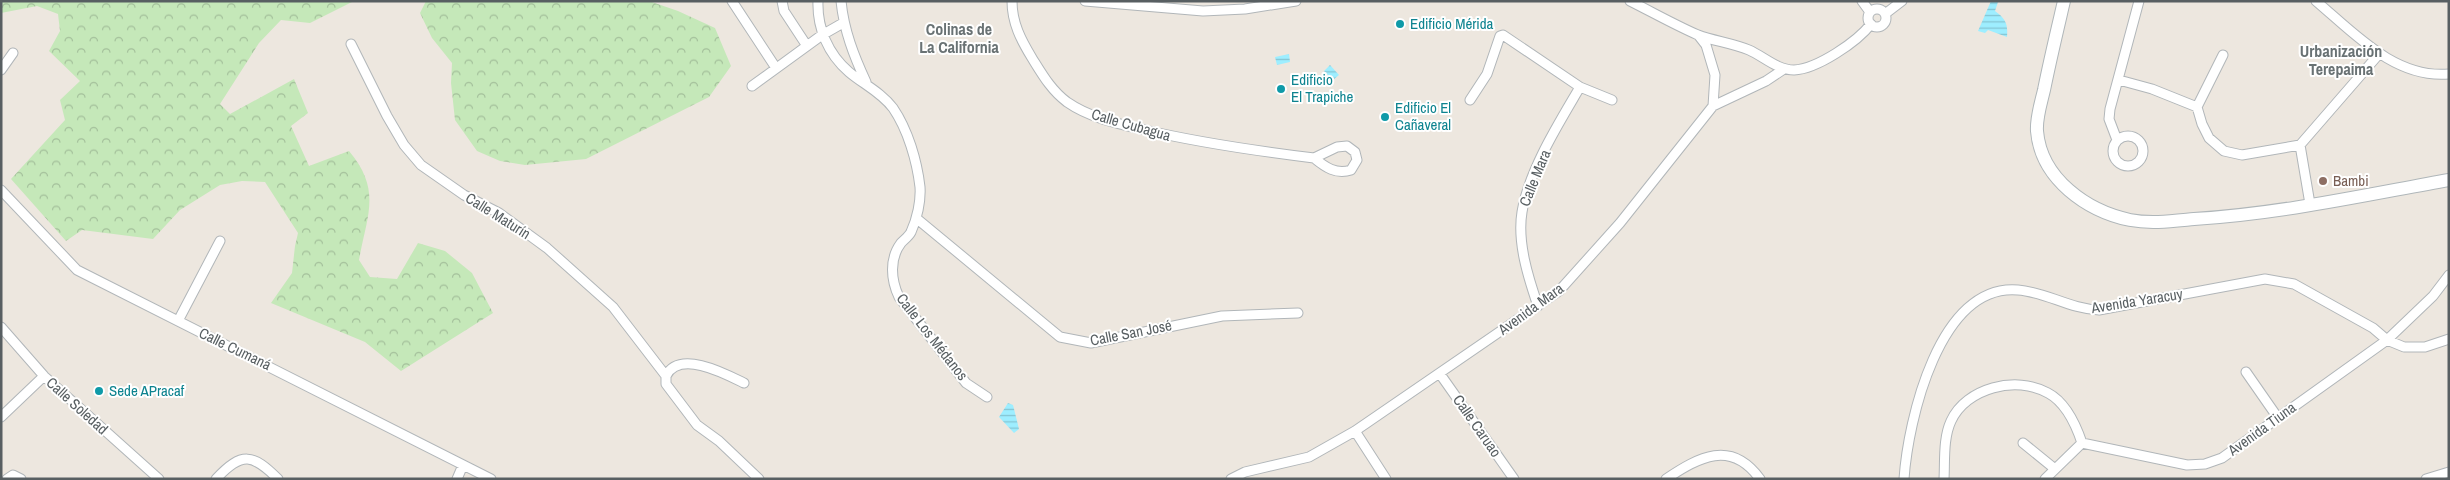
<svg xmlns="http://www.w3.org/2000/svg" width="2450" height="480" font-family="'Archivo Narrow',sans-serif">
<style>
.forest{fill:url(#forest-crowns)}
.water{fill:url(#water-rules)}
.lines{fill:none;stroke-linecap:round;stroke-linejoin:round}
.street-casing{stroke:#b1b6b9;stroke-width:11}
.secondary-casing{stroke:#afb6b9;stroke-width:14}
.street{stroke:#fff;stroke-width:9}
.secondary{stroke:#fff;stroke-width:12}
.culture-dot{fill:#0f9aa8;stroke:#fff;stroke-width:2}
.education-dot{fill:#8d6e63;stroke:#fff;stroke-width:2}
.labels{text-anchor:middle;stroke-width:4;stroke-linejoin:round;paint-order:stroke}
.culture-label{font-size:15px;fill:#0d838f;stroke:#fff;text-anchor:start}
.street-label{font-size:15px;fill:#585f62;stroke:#fff}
.education-label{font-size:15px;fill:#785e54;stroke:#fff;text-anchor:start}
.neighbourhood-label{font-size:16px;font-weight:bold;fill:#697274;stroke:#fff}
</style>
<defs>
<pattern id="forest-crowns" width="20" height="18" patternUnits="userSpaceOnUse" patternTransform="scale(1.25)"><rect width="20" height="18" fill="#c5e8b9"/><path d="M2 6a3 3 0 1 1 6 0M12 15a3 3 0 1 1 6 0" fill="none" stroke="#a3bf9a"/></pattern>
<pattern id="water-rules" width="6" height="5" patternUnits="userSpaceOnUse" patternTransform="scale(1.25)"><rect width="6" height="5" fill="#9eeeff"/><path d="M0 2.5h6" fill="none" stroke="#84c4d2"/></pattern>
</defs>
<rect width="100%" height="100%" fill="#ede7df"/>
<path class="forest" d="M1,1H354L310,23L281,20L259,43L220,104L230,114L294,79L308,113L291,126L309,166L349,151C382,190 367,215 359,260L370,277L397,279L418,243L445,251L472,273L493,313L401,371L365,342L271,303L292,273L295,246L298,233L265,182L242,181L220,185L180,210L153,239L82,230L66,241L11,179L65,120L60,100L80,81L49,51L60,31L58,14L37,6L1,13Z
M426,1H649L678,11L715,28L731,66L709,97L586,159L525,165L500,161L477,151L455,120L451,83L452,63L432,38L420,13Z"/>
<path class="water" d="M1991,1L1998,2L1995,11C2006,19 2008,24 2007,37L1988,30L1985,33L1978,31Z
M1289,54L1290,62L1277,65L1275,57Z
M1330,65L1339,75L1333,80L1324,71Z
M1008,403L1013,405L1019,429L1014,433L999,417Z"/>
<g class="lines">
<g class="street-casing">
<path id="street" d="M732,1L776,68
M782,1L784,11L807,46
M818,1C817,28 828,54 849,72C863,84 881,92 893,108C908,130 917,161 920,187C921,201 917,219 911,232C909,236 905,239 901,243C889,259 891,280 899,297L966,383L987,397
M841,1C844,31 854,56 866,82
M1012,1C1012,23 1021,40 1032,58C1042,74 1051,90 1067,102C1090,118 1119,124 1145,130C1201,143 1257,151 1314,158C1325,167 1336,175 1351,170L1357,160L1355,152L1347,146L1337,147L1314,158
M1085,1L1203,11L1245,9L1296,1
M1630,1C1652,12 1675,25 1698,35C1714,41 1732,43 1749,50C1763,56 1777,70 1794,70C1817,69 1857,42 1871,24
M1862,1L1870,12
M2316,1C2354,33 2395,79 2449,74
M1868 18a9 9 0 1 1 18 0a9 9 0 1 1-18 0Z
M1885,14L1902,1
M351,44L387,116L404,145L421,165L464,195L499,213L547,248L613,307L666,376V384L697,425L719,441L759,479
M2223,55L2197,107L2202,124L2209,138L2224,151L2242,155L2300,145L2379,54
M1,70L13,53
M2119,80L2152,89L2197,107
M752,86L822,35L843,23
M1470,100L1487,74L1500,36L1503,35L1580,87L1612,100
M1713,106L1766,81L1784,69
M2113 151a15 15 0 1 1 30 0a15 15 0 1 1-30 0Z
M2117,140L2109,119L2110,109L2139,1
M2300,145L2310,204
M1,190L77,270L491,479
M916,218L1060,337L1091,343L1222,316L1298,313
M1538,306C1528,277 1517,242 1522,212C1529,170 1559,123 1580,87
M178,321L220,241
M1,327L44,376L159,479
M2246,372L2278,418
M1440,374L1514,479
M666,376C679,349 726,374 744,383
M1,417L44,376
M1355,431L1386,479
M2023,443L2055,469
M2082,443L2187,465L2205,464L2222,458L2387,340L2433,296L2449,275
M7,479L13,475L21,479
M216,479C242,451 253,454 278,479
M457,479L463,465
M1231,479L1245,472L1309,457L1355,431L1559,291L1620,223L1713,106L1715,75L1706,45L1699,36
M1666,479C1699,457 1731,439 1760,479
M1904,479C1908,421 1939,283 2018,290C2046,292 2070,309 2099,310L2265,279L2294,284L2373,328L2387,340L2404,347H2425L2449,339
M1944,479C1945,461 1943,438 1951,421C1966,388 2016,375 2048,393C2065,402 2076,425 2082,443
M2045,479L2082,443
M2426,479L2449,472"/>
</g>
<g class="secondary-casing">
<path id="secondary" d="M2064,1C2057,31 2050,60 2044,90C2041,103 2036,118 2037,131C2041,179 2087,211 2130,220C2151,224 2173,221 2194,219C2279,214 2365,195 2449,180"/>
</g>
<use href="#street" class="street"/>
<use href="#secondary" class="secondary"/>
</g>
<g class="culture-dot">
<circle cx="1400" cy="24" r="5"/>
<circle cx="1281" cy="89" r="5"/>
<circle cx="1385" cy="117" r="5"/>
<circle cx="99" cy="391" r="5"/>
</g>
<circle class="education-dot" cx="2323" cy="181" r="5"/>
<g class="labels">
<g class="culture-label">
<text x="1410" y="29">Edificio Mérida</text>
<text x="1291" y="85">Edificio<tspan x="1291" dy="17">El Trapiche</tspan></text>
<text x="1395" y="113">Edificio El<tspan x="1395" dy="17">Cañaveral</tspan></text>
<text x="109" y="396">Sede APracaf</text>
</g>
<g class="street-label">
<text transform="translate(1131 125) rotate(16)" y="5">Calle Cubagua</text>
<text transform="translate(1535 178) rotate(-68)" y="5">Calle Mara</text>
<text transform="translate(498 216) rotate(32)" y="5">Calle Maturín</text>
<text transform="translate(2137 301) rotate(-9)" y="5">Avenida Yaracuy</text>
<text transform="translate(1531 309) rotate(-36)" y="5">Avenida Mara</text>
<text transform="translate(1131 333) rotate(-11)" y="5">Calle San José</text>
<text transform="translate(932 337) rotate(52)" y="5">Calle Los Médanos</text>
<text transform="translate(235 349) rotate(26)" y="5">Calle Cumaná</text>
<text transform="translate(77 406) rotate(42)" y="5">Calle Soledad</text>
<text transform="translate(1477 426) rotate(55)" y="5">Calle Caruao</text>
<text transform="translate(2262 429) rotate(-36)" y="5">Avenida Tiuna</text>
</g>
<g class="education-label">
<text x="2333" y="186">Bambi</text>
</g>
<g class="neighbourhood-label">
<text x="959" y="35">Colinas de<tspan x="959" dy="18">La California</tspan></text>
<text x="2341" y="57">Urbanización<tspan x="2341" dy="18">Terepaima</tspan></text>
</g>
</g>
<rect width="2450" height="480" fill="none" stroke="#585f62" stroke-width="5"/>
</svg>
